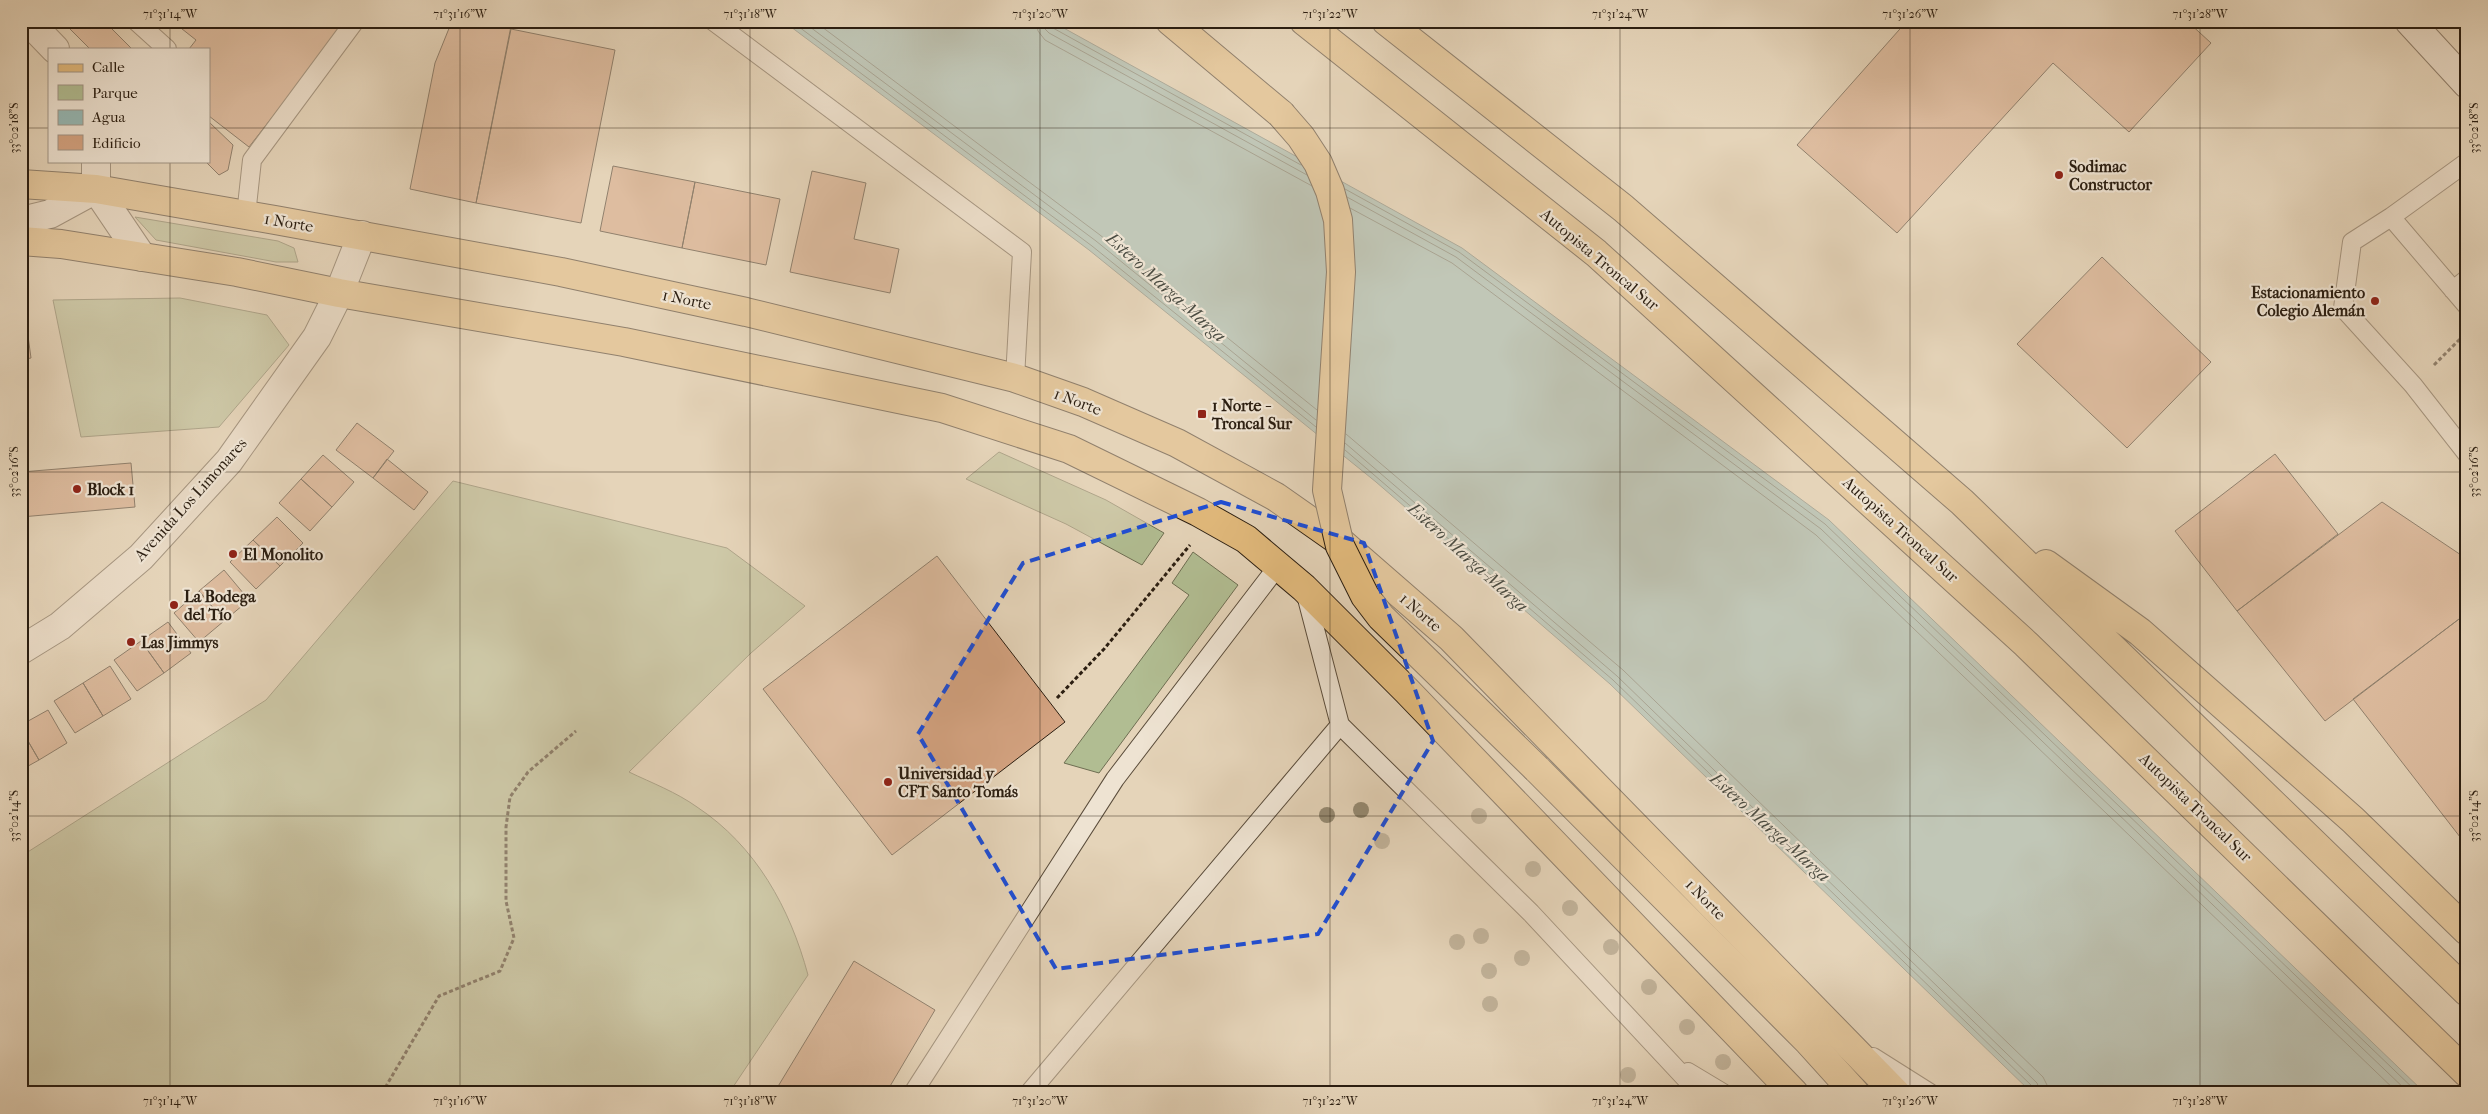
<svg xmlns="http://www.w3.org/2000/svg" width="2488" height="1114" font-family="'IM FELL French Canon',serif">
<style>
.green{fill:#b1bd92;stroke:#6e6e52}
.water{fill:#96b8b4;stroke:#6b7a73}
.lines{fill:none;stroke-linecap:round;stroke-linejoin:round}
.shore{stroke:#606b62;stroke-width:1}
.building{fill:#d4a381;stroke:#2b1e11}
.lane-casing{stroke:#5a4c3b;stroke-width:20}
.street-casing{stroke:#5a4c3b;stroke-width:30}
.secondary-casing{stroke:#2b1e11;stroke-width:30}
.primary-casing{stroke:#2b1e11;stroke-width:30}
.highway-casing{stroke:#2b1e11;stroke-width:30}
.path{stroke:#2b1e11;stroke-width:3;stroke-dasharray:4 2.5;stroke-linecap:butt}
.lane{stroke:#eee3d2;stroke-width:18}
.street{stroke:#eee3d2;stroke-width:28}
.secondary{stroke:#eee3d2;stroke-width:28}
.primary{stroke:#e2ba7c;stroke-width:28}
.highway{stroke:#e2ba7c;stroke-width:28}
.highway-bridge-casing{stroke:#2b1e11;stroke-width:30;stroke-linecap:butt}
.highway-bridge{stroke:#e2ba7c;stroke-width:28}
.tree{fill:#958a72}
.marked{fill:none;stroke:#1d4ed8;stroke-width:4;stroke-dasharray:10 6;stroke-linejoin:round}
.ticks{fill:none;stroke:#2b1e11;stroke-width:1;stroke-opacity:0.45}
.poi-dot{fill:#8f2418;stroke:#eee3d2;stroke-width:2}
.labels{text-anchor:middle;stroke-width:4.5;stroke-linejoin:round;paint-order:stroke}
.poi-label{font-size:16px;font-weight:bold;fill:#2b1e11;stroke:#eee3d2;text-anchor:start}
.street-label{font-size:16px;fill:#2b1e11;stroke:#eee3d2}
.water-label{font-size:18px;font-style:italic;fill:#4b4c42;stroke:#eee3d2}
.neatline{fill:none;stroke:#2b1e11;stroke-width:2}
.ticks-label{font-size:12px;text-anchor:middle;fill:#2b1e11}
</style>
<rect width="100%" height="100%" fill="#e5d4b9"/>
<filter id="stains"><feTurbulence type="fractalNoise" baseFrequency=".004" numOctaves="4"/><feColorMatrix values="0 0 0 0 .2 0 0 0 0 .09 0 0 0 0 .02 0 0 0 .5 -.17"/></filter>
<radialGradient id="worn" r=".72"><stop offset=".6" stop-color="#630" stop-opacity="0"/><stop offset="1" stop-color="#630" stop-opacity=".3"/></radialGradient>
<path class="green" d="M135,217L278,241L294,248L298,262H276L156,240Z
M180,298L267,315L289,345L219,427L81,437L53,300Z
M999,452L1106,500L1164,533L1142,565L1066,524L966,479Z
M453,481L727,548L805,606L751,653L629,772C652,783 676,792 697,807C756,846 790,908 808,975L729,1093H21V1061L26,1057L23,855L266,700Z
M1193,552L1238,585L1099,773L1064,763L1189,595L1172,583Z"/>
<path class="water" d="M783,21H1051L1462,248L1829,520L2425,1093H2032L1610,684L1376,482L1089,250Z"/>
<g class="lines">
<path class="shore" d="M791,21L1092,246L1316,427
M802,21L1096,241L1316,420
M814,21L1100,235L1317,410
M1036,21L1038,31L1045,40L1312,186
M1043,21L1044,28L1049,33L1307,175
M1050,21L1053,28L1301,165
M1345,189L1459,252L1825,524L2418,1093
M1347,197L1456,257L1821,529L2409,1093
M1350,208L1452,263L1816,535L2398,1093
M1346,434L1623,670L2043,1077L2047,1085L2049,1093
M1345,443L1617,676L2037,1083L2041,1093
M1345,450L1613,680L2033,1087L2035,1093"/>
</g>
<path class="building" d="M62,21H104L132,49H90Z
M172,21H347L249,147L209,116V49H189L196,40Z
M452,21H512L476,203L410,189L435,63Z
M1907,21H2187L2211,43L2129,132L2053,63L1897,233L1797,145Z
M511,29L615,50L581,223L476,203Z
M209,122L233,145L228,170L219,175L205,161H209Z
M613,166L695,182L682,248L600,231Z
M812,171L866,183L854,239L899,249L890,293L790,272Z
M695,182L780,199L766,265L682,248Z
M2102,257L2211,362L2127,448L2017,344Z
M25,314L31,358L21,360V315Z
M357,423L394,451L373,478L336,450Z
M2275,454L2338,534L2237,611L2175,531Z
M323,455L354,482L332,507L301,479Z
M387,459L428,492L414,510L373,478Z
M131,463L135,507L21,517V472Z
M301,479L332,507L310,531L279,503Z
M2382,502L2467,559V613L2325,721L2237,611Z
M277,517L303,543L280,566L253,540Z
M253,540L280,566L256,589L230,562Z
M937,556L1065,722L892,855L763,689Z
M224,570L249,600L224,621L199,591Z
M199,591L224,621L199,642L174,613Z
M2467,613V846L2353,699Z
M168,622L191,653L164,673L141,641Z
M141,641L164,673L137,691L114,660Z
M110,666L131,699L103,716L83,683Z
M83,683L103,716L75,733L54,701Z
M48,710L67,743L39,760L21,729V725Z
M21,729L39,760L21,770Z
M854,961L935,1010L886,1093H774Z"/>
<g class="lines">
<g class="lane-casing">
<path id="lane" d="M136,21L167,49
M713,21L1022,252L1015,378
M2467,162L2391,217L2352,242L2343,308L2413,385L2467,454
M246,215L252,160L355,21
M2391,217L2467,306
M2453,290L2467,279
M1305,591L1340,725L1531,913L1699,1093
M1873,1057L1930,1093
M1688,1072L1723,1093
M913,1093L1115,779L1278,566
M1029,1093L1340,725"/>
</g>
<g class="street-casing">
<path id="street" d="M28,21L55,49
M96,161V189L142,257
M21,221L50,214L96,189
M21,650L60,626L141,557L229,461L317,337L339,293L362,235"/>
</g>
<g class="secondary-casing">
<path id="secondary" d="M2409,21L2467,84"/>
</g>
<g class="primary-casing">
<path id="primary" d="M21,184L96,189L275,220L561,272L746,312L1015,378L1083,402L1177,443L1276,497L1343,544L1451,638L1896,1093
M21,241L61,244L237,272L339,293L624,342L942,408L1069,449L1198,512L1246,539L1304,588L1407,691L1794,1093"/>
</g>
<g class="highway-casing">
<path id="highway" d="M1170,21L1281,114
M1304,21L1596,253L2026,644L2467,1073
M1386,21L1623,208L1962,502L2467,992
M2046,564L2140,632L2353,820L2467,931
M1537,769L1808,1041L1855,1093"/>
</g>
<path class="path" d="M2434,365L2465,334
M1057,698L1104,649L1190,545
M382,1093L439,996L500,971L514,938L506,901V827L510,797L528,772L576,731"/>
<use href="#lane" class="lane"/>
<use href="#street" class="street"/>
<use href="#secondary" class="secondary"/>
<use href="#primary" class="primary"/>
<use href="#highway" class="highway"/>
<g class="highway-bridge-casing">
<path id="highway-bridge" d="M1281,114L1301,137L1318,163L1330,191L1338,220L1341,272L1327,490L1340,546L1365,596L1381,617L1537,769"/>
</g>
<use href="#highway-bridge" class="highway-bridge"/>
</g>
<g class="tree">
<circle cx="1361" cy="810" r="8"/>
<circle cx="1327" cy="815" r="8"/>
<circle cx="1479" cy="816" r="8"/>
<circle cx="1382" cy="841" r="8"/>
<circle cx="1533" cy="869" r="8"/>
<circle cx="1570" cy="908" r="8"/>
<circle cx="1481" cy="936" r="8"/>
<circle cx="1457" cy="942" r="8"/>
<circle cx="1611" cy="947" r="8"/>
<circle cx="1522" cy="958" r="8"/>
<circle cx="1489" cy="971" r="8"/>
<circle cx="1649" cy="987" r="8"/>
<circle cx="1490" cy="1004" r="8"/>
<circle cx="1687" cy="1027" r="8"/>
<circle cx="1723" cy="1062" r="8"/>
<circle cx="1628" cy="1075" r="8"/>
</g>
<path d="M0 0H2488V1114H0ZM1221,502L1364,543L1433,741L1318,934L1056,969L918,734L1023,563Z" fill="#e5d4b9" fill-opacity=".55" fill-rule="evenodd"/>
<path class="marked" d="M1221,502L1364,543L1433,741L1318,934L1056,969L918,734L1023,563Z"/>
<path class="ticks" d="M170,21V49M460,21V1093M750,21V1093M1040,21V1093M1330,21V1093M1620,21V1093M1910,21V1093M2200,21V1093M21,128H49M209,128H2467M170,161V1093M21,472H2467M21,816H2467"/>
<g class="poi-dot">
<circle cx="2059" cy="175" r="5"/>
<circle cx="2375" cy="301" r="5"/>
<rect x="1197" y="409" width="10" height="10" rx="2.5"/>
<circle cx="77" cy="489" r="5"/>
<circle cx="233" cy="554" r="5"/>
<circle cx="174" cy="605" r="5"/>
<circle cx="131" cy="642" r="5"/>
<circle cx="888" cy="782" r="5"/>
</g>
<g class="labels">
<g class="poi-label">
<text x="2069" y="172">Sodimac<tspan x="2069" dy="18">Constructor</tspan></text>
<text x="2365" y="298" text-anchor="end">Estacionamiento<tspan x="2365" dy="18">Colegio Alemán</tspan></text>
<text x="1212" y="411">1 Norte -<tspan x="1212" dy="18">Troncal Sur</tspan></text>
<text x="87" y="495">Block 1</text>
<text x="243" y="560">El Monolito</text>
<text x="184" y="602">La Bodega<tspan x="184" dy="18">del Tío</tspan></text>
<text x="141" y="648">Las Jimmys</text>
<text x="898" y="779">Universidad y<tspan x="898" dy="18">CFT Santo Tomás</tspan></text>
</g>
<g class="street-label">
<text transform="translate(289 222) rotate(10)" y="6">1 Norte</text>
<text transform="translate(1600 259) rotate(40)" y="6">Autopista Troncal Sur</text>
<text transform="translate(687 299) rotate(12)" y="6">1 Norte</text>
<text transform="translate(1078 401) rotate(21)" y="6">1 Norte</text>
<text transform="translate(190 499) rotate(-48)" y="6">Avenida Los Limonares</text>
<text transform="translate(1901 529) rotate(42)" y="6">Autopista Troncal Sur</text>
<text transform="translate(1421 612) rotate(41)" y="6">1 Norte</text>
<text transform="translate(2196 807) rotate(44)" y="6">Autopista Troncal Sur</text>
<text transform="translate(1706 899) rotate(46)" y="6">1 Norte</text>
</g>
<g class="water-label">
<text transform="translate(1166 287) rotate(42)" y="6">Estero Marga-Marga</text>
<text transform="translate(1468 557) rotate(42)" y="6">Estero Marga-Marga</text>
<text transform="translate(1770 827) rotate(42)" y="6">Estero Marga-Marga</text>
</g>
</g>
<rect width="2488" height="1114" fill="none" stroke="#e5d4b9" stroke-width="55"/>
<rect x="48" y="48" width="162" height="115" fill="#eee3d2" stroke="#a09485"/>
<rect x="58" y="64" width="25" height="8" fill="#e2ba7c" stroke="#a09485"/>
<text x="92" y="72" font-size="15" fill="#2b1e11">Calle</text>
<rect x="58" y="85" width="25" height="15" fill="#b1bd92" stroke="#a09485"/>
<text x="92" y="98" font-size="15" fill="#2b1e11">Parque</text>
<rect x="58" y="110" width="25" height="15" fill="#96b8b4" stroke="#a09485"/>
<text x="92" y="122" font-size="15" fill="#2b1e11">Agua</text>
<rect x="58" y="135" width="25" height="15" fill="#d4a381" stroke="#a09485"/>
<text x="92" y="148" font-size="15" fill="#2b1e11">Edificio</text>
<rect x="28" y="28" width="2432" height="1058" class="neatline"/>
<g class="ticks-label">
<text x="170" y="18">71°31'14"W</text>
<text x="460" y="18">71°31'16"W</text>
<text x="750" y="18">71°31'18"W</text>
<text x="1040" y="18">71°31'20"W</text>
<text x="1330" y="18">71°31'22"W</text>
<text x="1620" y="18">71°31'24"W</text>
<text x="1910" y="18">71°31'26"W</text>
<text x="2200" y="18">71°31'28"W</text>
<text transform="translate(2474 128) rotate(-90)" y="4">33°02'18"S</text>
<text transform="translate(14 128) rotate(-90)" y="4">33°02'18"S</text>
<text transform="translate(2474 472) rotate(-90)" y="4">33°02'16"S</text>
<text transform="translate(14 472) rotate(-90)" y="4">33°02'16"S</text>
<text transform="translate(2474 816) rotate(-90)" y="4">33°02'14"S</text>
<text transform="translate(14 816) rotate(-90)" y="4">33°02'14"S</text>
<text x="170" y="1105">71°31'14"W</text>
<text x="460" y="1105">71°31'16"W</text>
<text x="750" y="1105">71°31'18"W</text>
<text x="1040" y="1105">71°31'20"W</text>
<text x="1330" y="1105">71°31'22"W</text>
<text x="1620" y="1105">71°31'24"W</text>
<text x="1910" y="1105">71°31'26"W</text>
<text x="2200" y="1105">71°31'28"W</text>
</g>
<rect width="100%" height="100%" filter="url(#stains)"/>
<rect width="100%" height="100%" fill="url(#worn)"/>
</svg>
